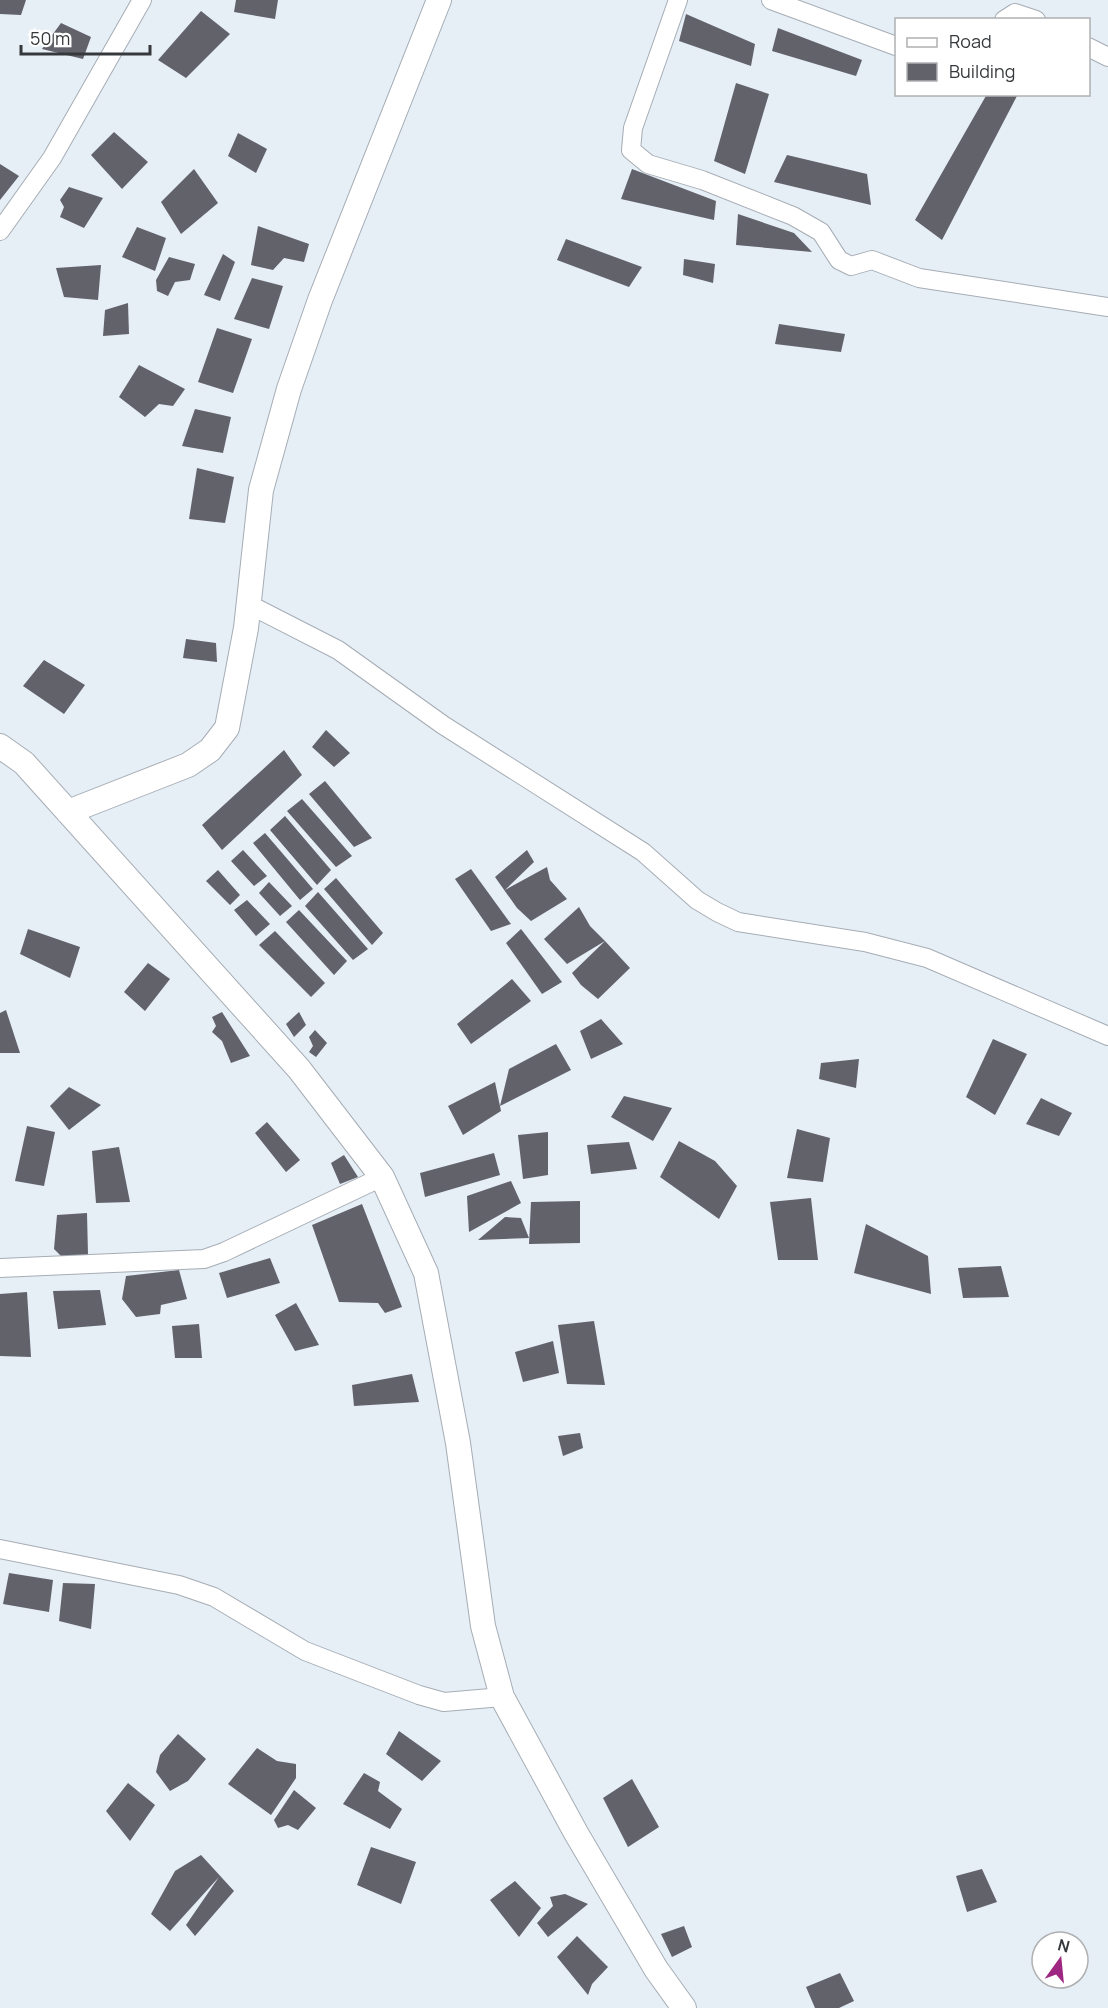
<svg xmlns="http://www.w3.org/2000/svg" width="1108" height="2008" font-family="Manrope,sans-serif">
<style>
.building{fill:#62626b}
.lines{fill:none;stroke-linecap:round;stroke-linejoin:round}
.minor-casing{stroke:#a6adb5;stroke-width:20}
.tertiary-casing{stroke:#a6adb5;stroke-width:26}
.minor{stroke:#fff;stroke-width:18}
.tertiary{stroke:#fff;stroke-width:24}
</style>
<rect width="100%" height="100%" fill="#e6eef6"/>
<path class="building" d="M0,0H26L21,15L0,14Z
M236,0H278L275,19L234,12Z
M201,11L230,34L186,78L158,60Z
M686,14L755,44L751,66L679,41Z
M61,23L91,37L83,59L42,49Z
M778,28L862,60L856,76L772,51Z
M736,83L769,94L745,174L714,161Z
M987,94H1018L942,240L915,220Z
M114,132L148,162L122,189L91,155Z
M238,133L267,149L256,173L228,156Z
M787,155L867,174L871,205L774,182Z
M0,164L19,176L0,200Z
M194,169L218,203L181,234L161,202Z
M632,169L716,201L714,220L621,199Z
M69,187L103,198L84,228L60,217L64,207L60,200Z
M738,214L794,233L812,252L736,245Z
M258,226L309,244L304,262L284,258L273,270L251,265Z
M137,227L166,238L155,271L122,257Z
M566,239L642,267L629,287L557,260Z
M223,254L235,262L220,301L204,295Z
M169,257L195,264L190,280L175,282L168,296L157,291L156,280Z
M684,259L715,264L713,283L683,275Z
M101,265L98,300L64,297L56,268Z
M252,278L283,286L269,329L234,319Z
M128,303L129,334L103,336L105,310Z
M779,324L845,334L841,352L775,344Z
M217,328L252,339L233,393L198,382Z
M139,365L185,389L173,406L159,404L145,417L119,397Z
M195,409L231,417L223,453L182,446Z
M197,468L234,477L225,523L189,519Z
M186,639L216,643L217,662L183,658Z
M44,660L85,685L64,714L23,686Z
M326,730L350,753L334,767L312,747Z
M284,750L302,775L222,850L202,825Z
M325,781L372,838L354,847L309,794Z
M302,799L352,856L336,867L287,811Z
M285,816L331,870L317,885L270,830Z
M265,833L313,889L300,900L253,843Z
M243,850L267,876L254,886L231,861Z
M527,850L534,862L505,890L547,867L550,880L567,899L531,921L517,908L495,877Z
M471,869L511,924L491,931L455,879Z
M218,870L240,895L230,905L206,881Z
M336,878L383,933L372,945L324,889Z
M269,882L292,906L280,916L259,893Z
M318,892L368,949L353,960L305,906Z
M247,900L270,924L256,936L234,910Z
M579,907L590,926L605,941L567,964L544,939Z
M299,910L347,961L334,975L286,922Z
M28,929L80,947L70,978L20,954Z
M521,929L562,982L542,994L506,943Z
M275,931L325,983L311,997L259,945Z
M605,941L630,968L598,999L581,985L572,973Z
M148,963L170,979L145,1011L124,992Z
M512,979L531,1001L471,1044L457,1024Z
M6,1010L20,1053H0V1013Z
M222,1012L250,1056L231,1063L222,1041L212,1032L216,1026L212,1017Z
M299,1012L306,1025L294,1037L286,1024Z
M601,1019L623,1044L591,1059L580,1031Z
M315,1030L327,1043L316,1057L309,1052L313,1046L309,1037Z
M993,1039L1027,1054L995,1115L966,1097Z
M556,1044L571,1070L500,1106L509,1069Z
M859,1059L856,1088L819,1079L821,1063Z
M495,1082L501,1111L463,1135L448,1106Z
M69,1087L101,1105L69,1130L50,1106Z
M624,1096L672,1108L653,1141L611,1117Z
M1041,1098L1072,1113L1059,1136L1026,1124Z
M267,1122L300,1160L286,1172L255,1133Z
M27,1126L55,1132L44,1186L15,1181Z
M797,1129L830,1138L823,1182L787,1178Z
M548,1132V1175L523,1179L518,1135Z
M679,1141L715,1161L737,1186L719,1219L660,1177Z
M629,1142L637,1169L591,1174L587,1145Z
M119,1147L130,1202L96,1203L92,1151Z
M494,1153L500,1175L425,1197L420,1173Z
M344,1155L358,1177L340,1184L331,1163Z
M511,1181L521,1203L469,1232L467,1196Z
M811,1198L818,1260H778L770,1202Z
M580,1201V1243L529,1244L531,1202Z
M362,1204L402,1307L385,1313L378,1303L339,1302L312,1225Z
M87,1213L88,1255L62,1257L54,1249L57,1215Z
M505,1217L521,1218L529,1238L478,1240Z
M866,1224L928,1256L931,1294L854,1273Z
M270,1258L280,1283L227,1298L219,1273Z
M1001,1266L1009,1297L963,1298L958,1268Z
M179,1270L187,1299L161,1305L160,1314L136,1317L122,1299L126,1276Z
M100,1290L106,1325L58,1329L53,1291Z
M27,1292L31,1357L0,1356V1294Z
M296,1303L319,1345L295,1351L275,1315Z
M594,1321L605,1385L567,1384L558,1325Z
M199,1324L202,1358H175L172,1326Z
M553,1341L559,1373L523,1382L515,1352Z
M412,1374L419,1402L354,1406L352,1385Z
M580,1433L583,1448L563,1456L558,1436Z
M9,1573L53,1580L49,1612L3,1604Z
M63,1583L95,1584L91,1629L59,1621Z
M399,1731L441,1761L422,1781L386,1754Z
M178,1734L206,1759L188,1781L170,1791L156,1772L160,1755Z
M257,1748L277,1761L296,1764V1778L271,1815L228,1784Z
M364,1773L380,1782L378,1791L402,1809L390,1829L343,1804Z
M632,1779L659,1827L628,1847L603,1798Z
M128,1783L155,1805L130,1841L106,1811Z
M294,1790L316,1808L298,1830L288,1825L278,1828L274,1820Z
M371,1847L416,1862L401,1904L357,1885Z
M201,1855L234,1891L195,1936L186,1925L219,1877L170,1931L151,1914L175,1871Z
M982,1869L997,1902L967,1912L956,1876Z
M515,1881L541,1908L519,1937L490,1900Z
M565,1894L588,1904L548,1937L537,1923L553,1906L550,1897Z
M684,1926L692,1947L672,1957L661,1934Z
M577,1936L608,1967L592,1984L588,1995L557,1957Z
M840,1973L854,2001L839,2008H815L806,1987Z"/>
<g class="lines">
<g class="minor-casing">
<path id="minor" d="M678,0L633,128L631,150L648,164L702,180L793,216L821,232L839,260L851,266L872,260L919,278L1108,307
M771,0L896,46
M1004,20L1015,13L1036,20
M1088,47L1108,57
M0,231L52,158L142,0
M248,604L338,650L443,725L643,852L697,900L717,912L738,922L865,942L927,958L1108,1036
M0,1268L204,1259L224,1252L382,1177
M0,1549L179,1585L214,1597L305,1651L419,1695L444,1702L502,1697"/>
</g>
<g class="tertiary-casing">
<path id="tertiary" d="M0,746L24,763L299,1069L382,1177L426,1273L458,1443L483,1626L502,1697L576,1833L656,1969L684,2008
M68,812L188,765L210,750L227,728L246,628L261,490L289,389L320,300L439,0"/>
</g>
<use href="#minor" class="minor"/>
<use href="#tertiary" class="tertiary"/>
</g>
<rect x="895" y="18" width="195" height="78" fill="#ffffff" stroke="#afb0b1" stroke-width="1.5"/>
<rect x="907" y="38" width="30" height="9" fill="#ffffff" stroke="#afb0b1" stroke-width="1.5"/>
<text x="949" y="48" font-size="18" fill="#36393c">Road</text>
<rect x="907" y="63" width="30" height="18" fill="#62626b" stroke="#afb0b1" stroke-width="1.5"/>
<text x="949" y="78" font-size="18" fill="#36393c">Building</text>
<g transform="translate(1060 1960) rotate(15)"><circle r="28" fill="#ffffff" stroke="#afb0b1" stroke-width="1.5"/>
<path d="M0-4.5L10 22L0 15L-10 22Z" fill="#9e2781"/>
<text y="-9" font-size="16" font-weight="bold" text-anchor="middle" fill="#36393c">N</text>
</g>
<path d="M21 45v9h129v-9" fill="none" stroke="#36393c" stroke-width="3"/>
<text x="30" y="45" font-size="18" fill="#36393c" stroke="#ffffff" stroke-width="4.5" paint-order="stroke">50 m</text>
</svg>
